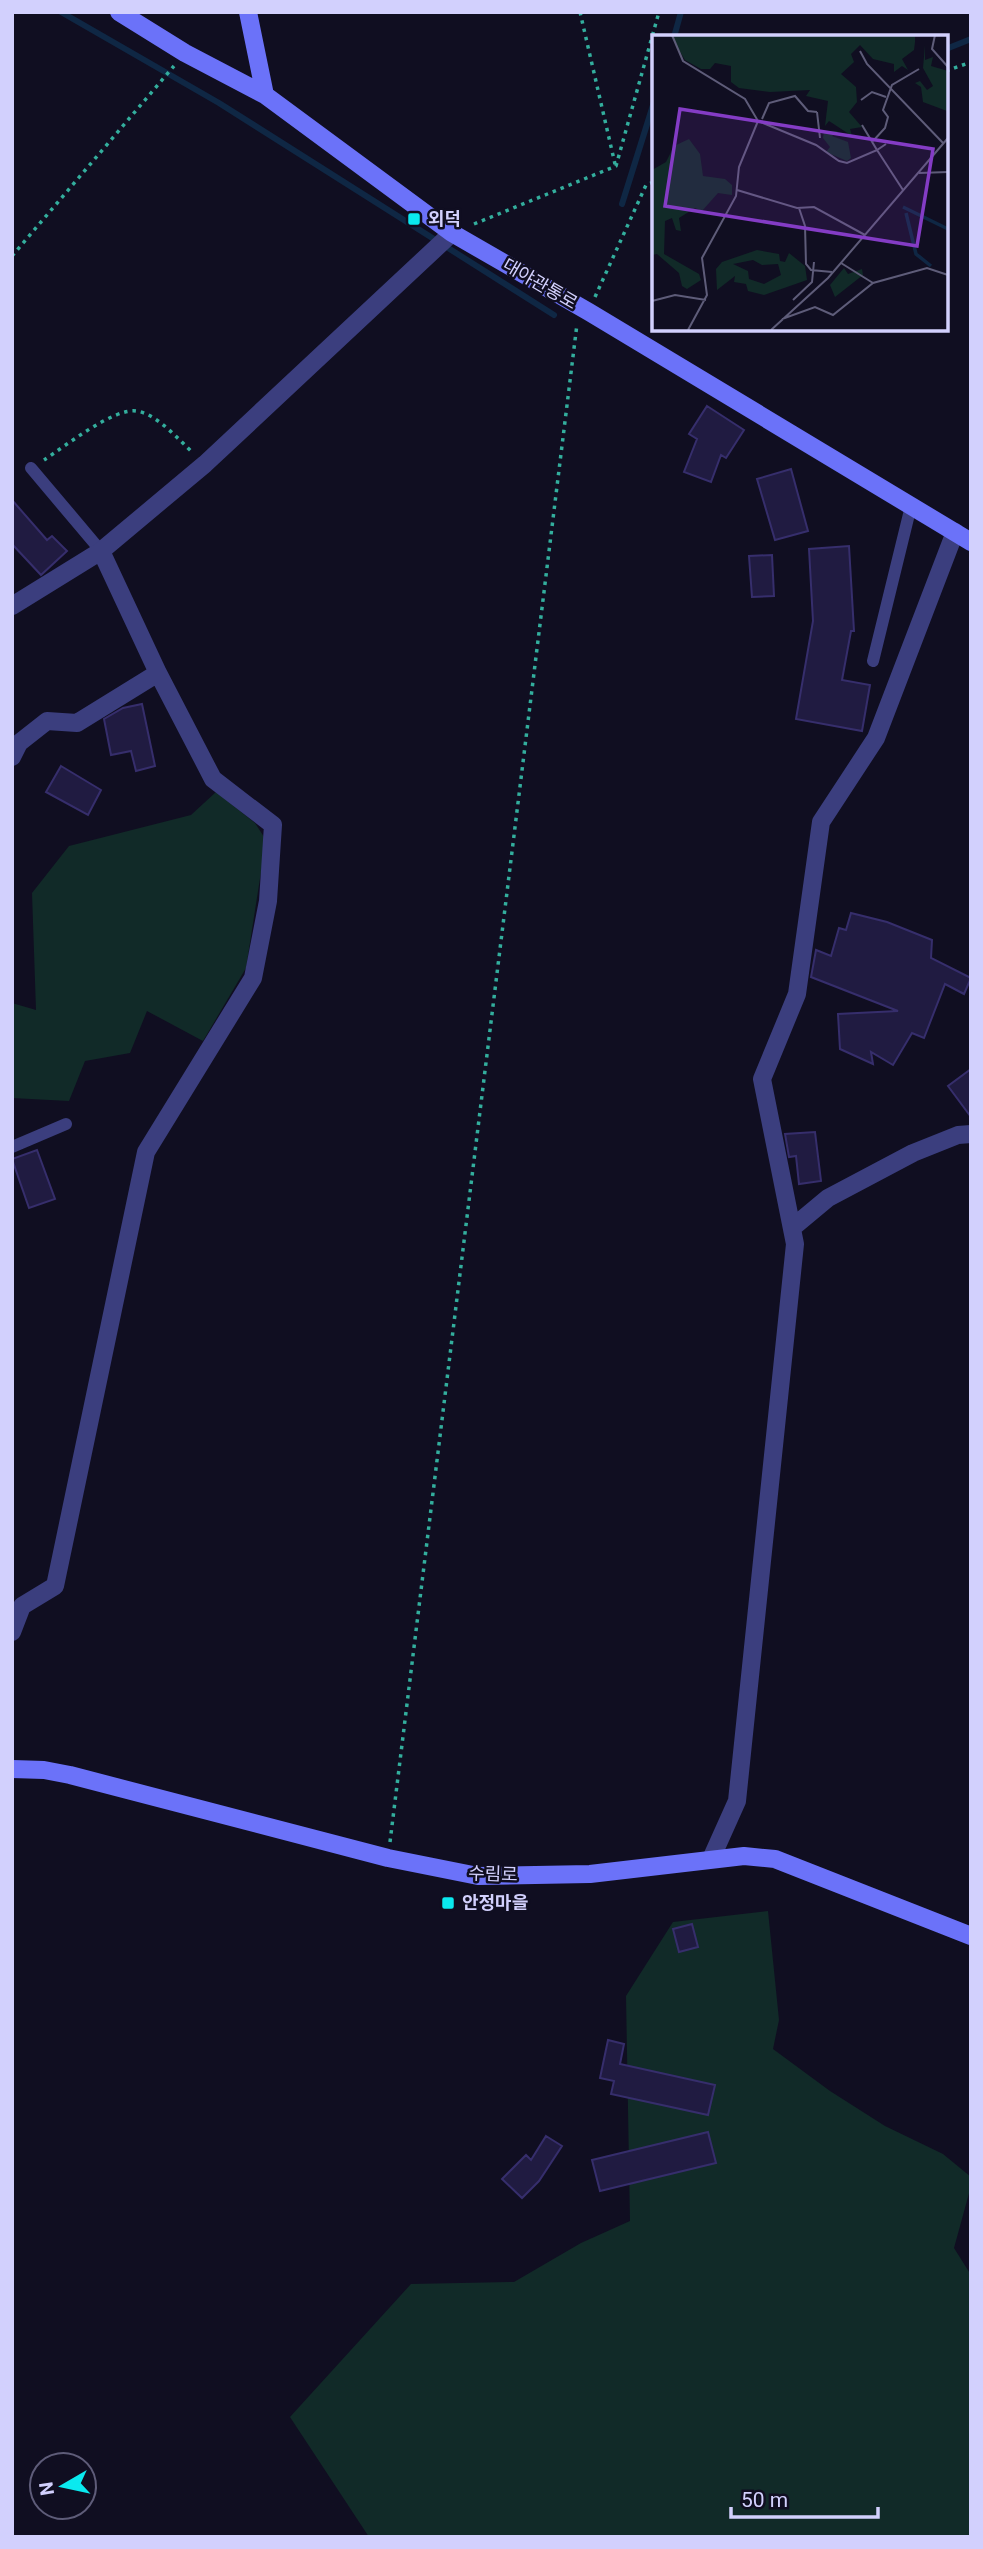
<svg xmlns="http://www.w3.org/2000/svg" width="983" height="2549" font-family="Roboto,'Noto Sans KR',sans-serif">
<style>
.green{fill:#112a28}
.lines{fill:none;stroke-linecap:round;stroke-linejoin:round}
.stream{stroke:#0f2744;stroke-width:6}
.building{fill:#201b41;stroke:#362e6c;stroke-width:2}
.path{stroke:#33ae9d;stroke-width:3.5;stroke-dasharray:3.5 5;stroke-linecap:butt}
.lane{stroke:#3b3e7e;stroke-width:12}
.street{stroke:#3b3e7e;stroke-width:18}
.secondary{stroke:#6b72f9;stroke-width:18}
.poi-dot{fill:#0ae9ef;stroke:#100e21;stroke-width:2.5}
.labels{text-anchor:middle;stroke-width:5;stroke-linejoin:round;paint-order:stroke}
.poi-label{font-size:18px;font-weight:bold;fill:#d2d0fd;stroke:#100e21;text-anchor:start}
.street-label{font-size:18px;fill:#d2d0fd;stroke:#100e21}
.inset-river{fill:none;stroke:#0f2744;stroke-width:3.5}
.inset-road{fill:none;stroke:#5e5c79;stroke-width:2}
.view{fill:#843cc5;fill-opacity:0.15;stroke:#843cc5;stroke-width:3.5}
.inset-edge{fill:none;stroke:#d2d0fd;stroke-width:3.5}
</style>
<rect width="100%" height="100%" fill="#100e21"/>
<path class="green" d="M216,792L255,823L266,840L246,968L203,1041L147,1011L130,1053L85,1061L69,1101L12,1098V1003L36,1010L32,893L69,846L191,815Z
M768,1911L779,2020L773,2049L830,2091L885,2126L943,2154L971,2177V2186L954,2248L971,2275V2537H369L290,2417L411,2284L514,2282L581,2243L630,2221L626,1996L673,1922Z"/>
<g class="lines">
<path class="stream" d="M61,12L219,103L554,315
M674,37L681,12
M946,49L971,39
M622,204L654,102"/>
</g>
<path class="building" d="M707,406L744,430L726,458L721,455L711,482L684,472L697,439L689,434Z
M791,469L808,531L775,540L757,479Z
M12,500L47,540L52,536L67,551L41,575L12,544Z
M849,546L854,631H851L842,680L870,685L862,731L796,719L813,621L809,549Z
M772,555L774,596L752,597L749,556Z
M142,704L155,766L136,771L131,751L111,755L104,719L123,708Z
M61,766L101,790L88,815L46,792Z
M851,913L887,922L932,940L931,958L971,978L964,994L945,984L924,1038L912,1033L893,1065L871,1052L873,1064L840,1049L838,1014L898,1011L811,977L816,950L831,956L839,928L846,930Z
M971,1069V1117L948,1086Z
M815,1132L821,1181L799,1184L796,1156L789,1157L785,1134Z
M37,1150L55,1199L29,1208L12,1159Z
M692,1924L698,1947L679,1952L673,1929Z
M608,2040L624,2044L620,2064L715,2085L708,2115L611,2094L614,2081L600,2078Z
M708,2132L716,2163L600,2191L592,2160Z
M546,2136L562,2146L539,2181L522,2198L502,2179L526,2155L531,2160Z"/>
<g class="lines">
<path class="path" d="M580,12L615,164
M946,71L971,62
M474,224L616,166L659,12
M12,256L174,66
M595,297L646,185L654,182
M44,460C64,447 113,408 136,411C156,413 179,440 193,453
M390,1842L577,324"/>
<path class="lane" d="M31,468L101,551
M873,661L911,506
M12,1147L66,1124"/>
<path class="street" d="M12,606L101,551
M12,757L19,743L47,721L77,723L158,673
M792,1228L828,1198L913,1153L958,1135L971,1134
M12,1632L22,1606L55,1586L146,1152L253,978L268,901L273,825L213,779L158,673L101,551L205,464L452,233
M711,1859L737,1801L795,1244L762,1079L797,994L821,822L876,738L955,532"/>
<path class="secondary" d="M119,12L185,53L265,95L452,233L589,312L971,542
M248,12L265,95
M12,1769L44,1770L70,1775L388,1858L478,1876L590,1874L744,1856L775,1859L971,1936"/>
</g>
<g class="poi-dot">
<rect x="407" y="212" width="14" height="14" rx="3.5"/>
<rect x="441" y="1896" width="14" height="14" rx="3.5"/>
</g>
<g class="labels">
<g class="poi-label">
<text x="428" y="225">외덕</text>
<text x="462" y="1909">안정마을</text>
</g>
<g class="street-label">
<text transform="translate(540 284) rotate(30)" y="6">대야관통로</text>
<text transform="translate(493 1874) rotate(2)" y="6">수림로</text>
</g>
</g>
<g transform="translate(652 35)">
<rect width="296" height="296" fill="#100e21"/>
<path d="M18,0H263V7L262,15L250,24L256,35L250,31L242,37V29L221,24L208,10L199,19L202,27L189,39L204,52L205,67L197,77L210,92L198,94L200,101L177,86L173,91L176,66L154,61L158,55L118,57L87,53L79,47V31L63,28L58,34H49L33,25ZM273,10V25L281,22L279,31L296,36L295,76L271,67L269,52L263,48L268,46L275,55L281,51L271,33ZM172,96H186L180,101L196,107L199,123L195,126L174,117L178,112L171,103ZM37,104L48,119L51,141L73,144L80,150V160L66,158L50,176L43,173L27,183L29,196L24,195L20,183L13,186L12,219L47,239L49,245L35,254L30,251L27,238L5,219L0,220V135L14,127L22,111ZM105,215L127,219L128,226L133,227L137,218L153,231L155,245L112,260L96,256L94,249L82,247L83,241L65,255L64,234L70,227ZM101,225L110,230L126,229L129,240L112,249L97,244L96,236L81,229ZM192,233L196,239L210,234L211,240L183,262L178,250Z" fill="#112a28" fill-rule="evenodd"/>
<path class="inset-river" d="M251,172L296,194M254,178L264,219L279,231"/>
<path class="inset-road" d="M20,0L31,26L93,64L106,86L87,132L84,161L50,223L55,260L36,295M283,0L280,14L296,32M208,16L215,29L292,109M209,65L220,57L234,62M165,77L168,103M110,84L117,68L143,61L156,76L165,77M106,86L164,110L187,126L195,128L225,115L251,155M210,90L225,115L234,109M221,106L233,93L236,82L231,75L240,50L267,34M267,138L296,137M85,155L145,173L162,172L213,200M147,173L153,191L154,229L159,235L180,237M189,228L221,248M141,265L160,247L162,227M0,266L23,260L54,265M130,284L163,272L181,280L221,248L275,233L296,240M119,295L176,243L296,103"/>
<path class="view" d="M28,74L281,114L265,211L13,171Z"/>
<rect width="296" height="296" class="inset-edge"/>
</g>
<rect width="983" height="2549" fill="none" stroke="#d2d0fd" stroke-width="28"/>
<g transform="translate(63 2486) rotate(261)"><circle r="33" fill="#100e21" stroke="#5e5c79" stroke-width="2"/>
<path d="M0-5L12 26L0 18L-12 26Z" fill="#0ae9ef"/>
<text y="-10" font-size="19" font-weight="bold" text-anchor="middle" fill="#d2d0fd">N</text>
</g>
<path d="M731 2507v10h147v-10" fill="none" stroke="#d2d0fd" stroke-width="3.5"/>
<text x="741" y="2507" font-size="21" fill="#d2d0fd" stroke="#100e21" stroke-width="5" paint-order="stroke">50 m</text>
</svg>
